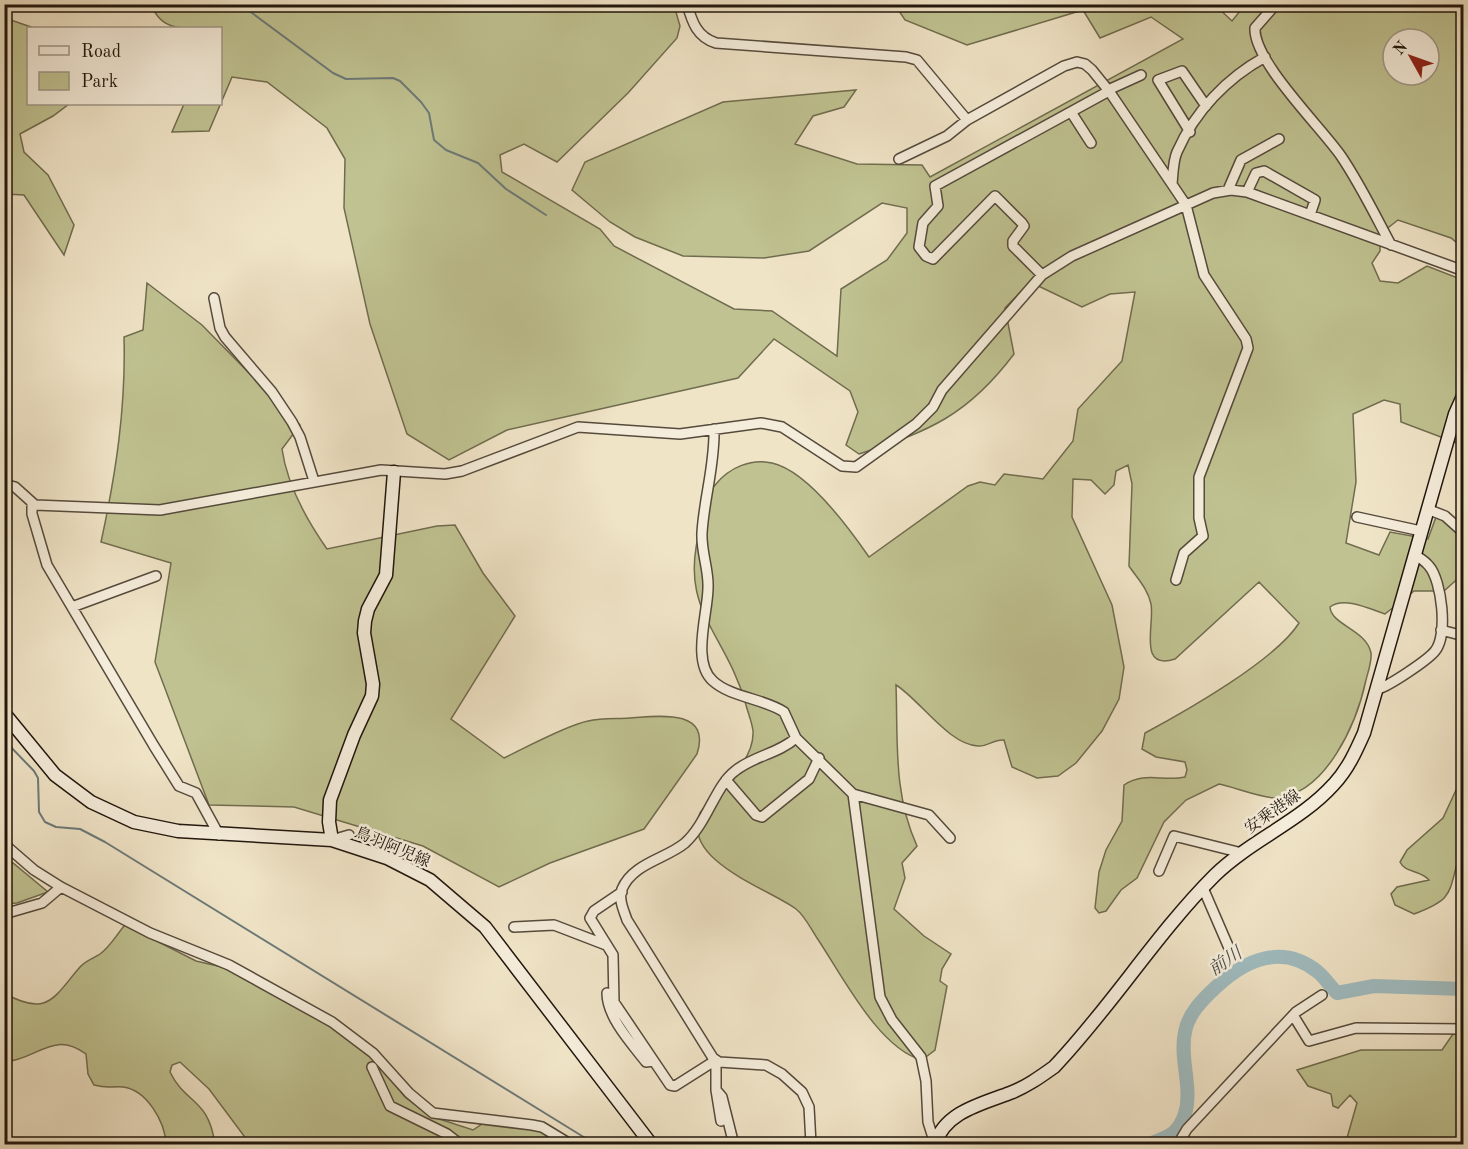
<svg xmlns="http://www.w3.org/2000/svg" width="1468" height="1149" font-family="'Old Standard TT','Noto Serif JP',serif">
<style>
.green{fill:#c0c291;stroke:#706c4f;stroke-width:1.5;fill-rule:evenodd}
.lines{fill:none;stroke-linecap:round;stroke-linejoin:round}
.stream{stroke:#6d7a78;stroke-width:2}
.river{stroke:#a0bcc0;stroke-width:14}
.street-casing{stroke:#554a3c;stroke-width:12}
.secondary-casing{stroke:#21160d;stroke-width:15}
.street{stroke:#f5eddb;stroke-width:9}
.secondary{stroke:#f5eddb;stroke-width:12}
.labels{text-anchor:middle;stroke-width:5;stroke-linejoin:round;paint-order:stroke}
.street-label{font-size:16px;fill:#21160d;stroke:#f5eddb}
.water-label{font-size:18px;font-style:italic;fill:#4d504c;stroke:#f5eddb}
</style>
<rect width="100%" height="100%" fill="#f0e4c7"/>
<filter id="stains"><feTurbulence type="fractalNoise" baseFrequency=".00333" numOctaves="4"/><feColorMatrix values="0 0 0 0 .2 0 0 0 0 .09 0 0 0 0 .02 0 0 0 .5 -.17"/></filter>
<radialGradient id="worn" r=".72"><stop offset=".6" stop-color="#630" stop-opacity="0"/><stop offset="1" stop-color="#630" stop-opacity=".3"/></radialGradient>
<path class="green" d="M152,5H674L680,26L677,38L628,93L557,162L524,144L500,155L502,172L600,229L614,246L734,309L772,311L837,356L841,289L887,260L907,233V208L882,203L809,251L764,258L683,256L635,237L610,222L572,190L585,162L723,102L856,90L844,107L813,116L795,144L857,164L922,165L930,177L1183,39L1151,17L1100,38L1083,10L967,45L905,20L895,5H1215L1232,21L1245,5H1463V248L1451,238L1398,220L1380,234V251L1372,263L1380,281L1398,283L1427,266L1463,280L1464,377L1459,382L1463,387V442L1462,445L1401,422L1400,404L1384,400L1353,414L1356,482L1346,543L1379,555L1390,532L1428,539L1436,517L1463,524V574L1444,591H1414L1385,614C1370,609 1344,596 1330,607C1331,625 1367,630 1371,653C1372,661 1368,672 1366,680C1357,722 1327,793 1277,798C1264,799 1234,787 1219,784L1186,800L1164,822L1137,878L1121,890L1106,911L1099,913L1095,908L1099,872L1106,850L1122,821L1124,785C1145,771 1163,782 1185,777L1187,770L1185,762L1156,757L1142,749L1145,733C1186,711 1276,660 1299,623L1259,582L1175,659C1137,671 1155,624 1151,604C1148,589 1137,578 1129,566L1132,484L1128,465L1116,471L1114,485L1105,494L1091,480L1073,479L1072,517L1112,605L1124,667L1119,699L1102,731L1076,763L1058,776L1037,778L1012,767L1004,740C994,739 987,747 978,746C949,745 920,700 896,685C898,741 893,793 917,846L902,863L905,878L894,909L924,936L951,954L942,969L940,981L947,986L935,1050L922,1060C879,1049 842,975 817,938C811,929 805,916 796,909C770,889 680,861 700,813C717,790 755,763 753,731C752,722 748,713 746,705C725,629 675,610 702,522C705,509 707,493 716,484C729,468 751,458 772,463C808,471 849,528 869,557L968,486L980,482L995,485L1004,474L1043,479L1073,441L1078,409L1122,361L1135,292L1110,294L1082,307L1030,282L1005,308L1014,354C968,415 930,431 859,454L846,445L858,412L850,391L774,339L738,378L507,430L449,460L407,434L370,324L344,208L345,159L327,128L267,82L232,77L209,131L172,132L184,104H220V28C194,28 161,35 152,5ZM1393,39H1429V75H1393Z
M5,18L34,28H28V104H69L53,116L20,134L24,152L48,175L74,225L64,255L24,195L5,194Z
M147,283L202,325L300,425L282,449C287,485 306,519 327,549L437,526L455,525L483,573L515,616L451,719L504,758C525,748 567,725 588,721C602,718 616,719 630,718C657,716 712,708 697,754L644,829L550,863L499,887L423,846L294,807L209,805L155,662L171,563L101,542C116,473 126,407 124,337L143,330Z
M1463,775V854L1459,857C1448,894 1454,899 1414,914L1395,905L1391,894L1397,887L1429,880C1421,870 1405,873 1400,862L1407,850L1443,818Z
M5,861L13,863L48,892L17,903L5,904Z
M125,925L196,961L231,969L350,1038L378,1064L405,1097L430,1116L473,1130L485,1122L539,1130L564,1144H250L209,1089L180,1062L172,1065L170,1072C186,1105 208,1097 215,1144H166C165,1122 147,1090 123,1087C111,1086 109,1089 94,1085L88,1074L86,1054C53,1030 38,1059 5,1062L4,993C48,1018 54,997 80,967C85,961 94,958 100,954C110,947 117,934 125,925Z
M1453,1034L1463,1035V1144H1299L1347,1138L1357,1103L1350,1095L1338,1108L1333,1106L1331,1094L1308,1086L1297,1070L1361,1050H1442Z"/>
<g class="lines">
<path class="stream" d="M240,4L333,73L346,79L393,78L400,81L421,102L429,113L434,140L446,150L478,163L506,189L546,215
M4,740L34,771L38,778L39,812L45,822L56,827L80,829L105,842L595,1144"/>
<path class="river" d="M1150,1144C1168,1136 1177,1136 1185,1114C1193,1088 1179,1058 1185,1032C1188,1014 1203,999 1216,987C1245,960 1282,943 1318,972C1325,978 1330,986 1337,993L1374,986L1464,989"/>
<g class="street-casing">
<path id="street" d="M687,4C692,22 697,37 716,43L906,57L917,60L967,120
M1276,4L1255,28C1253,61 1321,127 1341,156C1360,184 1375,215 1391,245
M1108,90L1141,75
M1071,112L1091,143
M1190,132L1158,80L1182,71L1206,106
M899,159L947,136L967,120L1064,66L1077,62L1085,64L1092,70L1109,91L1186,205L1204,275L1246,339L1248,348L1199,477V518L1203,536L1184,553L1176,580
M1172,184C1173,174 1173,161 1177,152C1195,111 1227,78 1265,57
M1228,190L1241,160L1279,139
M1247,192L1256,173L1264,171L1315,200L1310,215
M1042,275L1013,246V241L1024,226L1022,223L995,196L933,259L926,256L919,247L923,223L938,206L935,186L1109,91
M214,298L220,328L225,337L272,392L292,422L300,437L314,481
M714,429C715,465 704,498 702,533C701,552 709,570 708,588C708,613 691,662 713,681C730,697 765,699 784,712L796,738L853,794L880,997L892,1020L921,1057L926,1081L928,1122L935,1144
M4,484L15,487L35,505L160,510L381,470L445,474L462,471L578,427L680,434L761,423L782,427L842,466L856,467L916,424L933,407L942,390L1042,275L1072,256L1213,193L1231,190L1247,192L1464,271
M32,504V514L47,565L154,746L179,786L196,793L219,835
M1427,509L1445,516L1464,533
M1357,517L1421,531
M72,607L156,576
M1441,630L1464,636
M1378,689C1389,686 1428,660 1435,651C1448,635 1442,581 1429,566C1426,562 1420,558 1415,555
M796,738C778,754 753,756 735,771C716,785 707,823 685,843C666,859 633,863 622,889C618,899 624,911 627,920L713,1058L719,1062L766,1065L782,1074L802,1092L809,1107L811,1144
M726,780L756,815L762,817L809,779L819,758
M853,794L929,815L950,838
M332,840L349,835
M4,844L34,870L61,887L150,933L229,965L332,1022L373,1053L409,1093L433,1113L532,1125L542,1127L570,1144
M1159,871L1174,836L1242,853
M1203,888L1232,955
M622,892L594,911L590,918L613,955L614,1002L670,1085L675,1086L716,1060V1090L722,1097L733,1141
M4,914L42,903L61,887
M514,927L554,925L606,945
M607,993C607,1017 631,1043 646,1062L653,1061
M1293,1015L1309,1041L1356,1028L1464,1029
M372,1067L390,1106L447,1134L460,1144
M716,1090L721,1121
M1178,1144L1187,1129L1296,1012L1322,995"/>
</g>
<g class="secondary-casing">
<path id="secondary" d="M4,713L55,775L91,802L134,822L178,831L332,840L387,858L430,880L485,927L651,1144
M332,840L329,822L330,800L354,735L372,696L373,684L364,633L365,621L368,609L386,575L394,472
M935,1144C945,1112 981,1104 1010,1093C1026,1087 1040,1077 1054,1067C1112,1006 1156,934 1215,875C1251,840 1301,821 1334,784C1348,769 1356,751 1364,733L1455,414L1464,394"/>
</g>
<use href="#street" class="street"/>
<use href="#secondary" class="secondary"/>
</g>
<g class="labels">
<g class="street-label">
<text transform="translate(1272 811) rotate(-35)" y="6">安乗港線</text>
<text transform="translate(393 846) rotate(23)" y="6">鳥羽阿児線</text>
</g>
<g class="water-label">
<text transform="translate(1225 961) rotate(-34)" y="6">前川</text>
</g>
</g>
<rect width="1468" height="1149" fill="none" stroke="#f0e4c7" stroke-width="24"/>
<rect x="6" y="6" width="1456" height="1137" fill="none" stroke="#21160d" stroke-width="3"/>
<rect x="12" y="12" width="1444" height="1125" fill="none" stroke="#21160d" stroke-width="1.5"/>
<rect x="27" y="27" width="195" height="78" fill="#f5eddb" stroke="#a09789" stroke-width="1.5"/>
<rect x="39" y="46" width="30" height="9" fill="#f5eddb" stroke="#a09789" stroke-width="1.5"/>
<text x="81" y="57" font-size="18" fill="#21160d">Road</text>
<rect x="39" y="72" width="30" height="18" fill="#c0c291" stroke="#a09789" stroke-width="1.5"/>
<text x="81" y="87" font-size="18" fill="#21160d">Park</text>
<g transform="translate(1411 57) rotate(310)"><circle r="28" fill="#f5eddb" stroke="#a09789" stroke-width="1.5"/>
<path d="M0-4.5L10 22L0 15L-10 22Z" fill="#8f2418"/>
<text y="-9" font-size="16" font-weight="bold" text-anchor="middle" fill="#21160d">N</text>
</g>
<rect width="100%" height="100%" filter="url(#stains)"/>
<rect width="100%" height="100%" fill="url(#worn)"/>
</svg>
